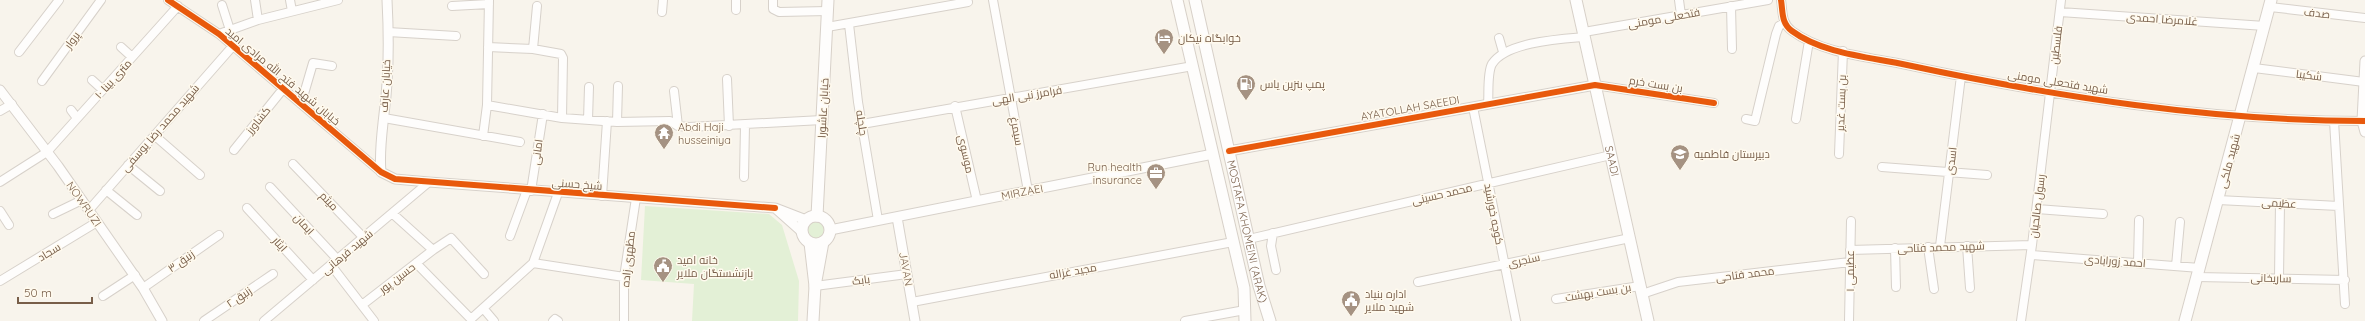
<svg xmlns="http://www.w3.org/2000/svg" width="2365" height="321" font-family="Quicksand,Cairo,sans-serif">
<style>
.green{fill:#e3f0d6}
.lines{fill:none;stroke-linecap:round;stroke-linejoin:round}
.minor-casing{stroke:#d7d1ca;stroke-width:10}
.tertiary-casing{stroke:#d7d1ca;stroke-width:11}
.secondary-casing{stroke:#d7d0c8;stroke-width:13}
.minor{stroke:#fefdfc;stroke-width:8}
.tertiary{stroke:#fefdfc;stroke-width:9}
.secondary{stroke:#fefdfc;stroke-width:11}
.cycleway-casing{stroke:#fffaee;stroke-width:8}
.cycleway{stroke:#e8590c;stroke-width:6}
.labels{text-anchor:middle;stroke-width:3;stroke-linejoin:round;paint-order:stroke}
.street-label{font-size:11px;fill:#785e49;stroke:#fffaee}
.poi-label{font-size:11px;fill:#785e49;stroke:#fffaee;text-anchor:start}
</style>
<rect width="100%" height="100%" fill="#f8f4ec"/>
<path class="green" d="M645,206L769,214L782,225L799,281L798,321H692L694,284L641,280Z
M806 230a9 9 0 1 1 18 0a9 9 0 1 1-18 0Z"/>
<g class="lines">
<g class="minor-casing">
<path id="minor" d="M168,0L219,34L381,172
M255,0L258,20
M290,0L292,11
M773,0V9L779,12L828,11
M993,0L1028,191
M1679,0L1681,15
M1781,0C1783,12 1781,23 1792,31C1823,54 1870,57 1907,65C2057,97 2212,121 2365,121
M222,5L230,30
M452,6L489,4
M1731,6L1732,49
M2270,7L2365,18
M736,10V0
M662,12L663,0
M2060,12L2265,26
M849,24L858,102L878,220
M827,27L957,4L968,2L967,0
M388,32L456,36
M1584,32L1768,0
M219,34L258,20L338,0
M1499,38L1503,52
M121,47L132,57
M488,47L533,49L561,54L563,58L562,118
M533,49L537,6
M19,52L59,0
M2254,68L2364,82
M727,79L729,126
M92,80L103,90
M42,81L101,0
M1595,85L1714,103
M674,91L678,126
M301,104L313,63L332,66
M1488,104C1489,93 1487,73 1492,64C1506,42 1560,39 1584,37
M487,105L562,118L617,122L670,121L678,126L689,127L822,120
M955,106L977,201
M1473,107L1516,321
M71,110L77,118
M0,111L12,104
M384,118L520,142
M1746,119L1755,121L1776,34L1779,26L1784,23
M1796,119L1809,41
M588,120L589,87
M2334,121L2345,304
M617,122L618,86
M862,124L1193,66
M154,135L200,175
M483,136L487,105L489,0
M234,150L283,89
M1839,154L1843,51
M293,164L364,238
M128,165L160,191
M1882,167L1987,175
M744,177L745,125
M0,182L47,152L178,6
M270,187L338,260
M106,190L137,215
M531,191L543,114
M602,196L607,121
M2218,200L2339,206
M247,208L313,280
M2037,209L2103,214
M89,210L232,47
M0,211L9,225
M53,214L82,200
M1273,233L1271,246L1276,270
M510,236L527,190
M1249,239L1611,155
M1940,246L1961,76
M1967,246L1970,288
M1928,247L1934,289
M1895,248L1896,287
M433,250L451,238L484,274
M1850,250L2032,245
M2031,255L2200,268
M416,263L471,319L533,263L558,193
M533,263L624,277
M2138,263L2139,220
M331,265L374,321
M2176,266L2180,222
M2197,277L2345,280
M2279,278L2280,203
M0,281L97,222
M1418,282L1630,238
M815,286L907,274
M143,288L219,235
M1642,294L1678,282L1850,262
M103,296L135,275
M1556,299L1640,286
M912,302L1233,242
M362,305L433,250L393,214
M483,308L494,321
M204,321L273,274
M264,321L429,182
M553,321L555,319L558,321
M624,321V277L636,198
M1185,321L1245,310
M1849,321L1851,221
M2021,321L2032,245L2061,0"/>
</g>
<g class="tertiary-casing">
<path id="tertiary" d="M387,0C389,37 389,77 384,114C382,133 379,153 381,172L395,179L429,182L775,208
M2365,61L2362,121L2365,132
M0,90L58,166L143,288L162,321
M1229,151L1595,85
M897,217L915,321
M830,230L1213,154
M802,232L775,208L806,220"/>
</g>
<g class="secondary-casing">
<g id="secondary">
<path d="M1177,0L1244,288L1245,321"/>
<path id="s1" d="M1195,0L1259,286L1270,321"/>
<path id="s2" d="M1576,0L1648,321"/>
<circle cx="816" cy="230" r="14"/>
<path d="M817,216L828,0"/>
<path d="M810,243L815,286L823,242"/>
<path d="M813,321L815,286"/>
<path d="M2185,321L2271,0"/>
</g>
</g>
<use href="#minor" class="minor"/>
<use href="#tertiary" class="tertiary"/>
<use href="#secondary" class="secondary"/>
<g class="cycleway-casing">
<path id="cycleway" d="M168,0L219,34L381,172L395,179L775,208
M1781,0C1783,12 1781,23 1792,31C1823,54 1870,57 1907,65C2057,97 2212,121 2365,121
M1229,151L1595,85L1714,103"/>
</g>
<use href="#cycleway" class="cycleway"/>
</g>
<defs>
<g id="hotel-pin" transform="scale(1)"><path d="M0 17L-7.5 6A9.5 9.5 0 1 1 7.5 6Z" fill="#a59282" stroke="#fffaee"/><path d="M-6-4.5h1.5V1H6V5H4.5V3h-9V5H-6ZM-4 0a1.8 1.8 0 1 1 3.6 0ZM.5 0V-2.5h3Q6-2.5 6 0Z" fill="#fff"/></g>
<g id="fuel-pin" transform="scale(1)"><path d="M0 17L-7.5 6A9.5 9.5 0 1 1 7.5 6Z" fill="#a59282" stroke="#fffaee"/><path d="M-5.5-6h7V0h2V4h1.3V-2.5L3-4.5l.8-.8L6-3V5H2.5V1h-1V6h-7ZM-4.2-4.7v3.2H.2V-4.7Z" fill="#fff"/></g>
<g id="temple-pin" transform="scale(1)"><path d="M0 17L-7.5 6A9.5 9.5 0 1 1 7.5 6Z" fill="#a59282" stroke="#fffaee"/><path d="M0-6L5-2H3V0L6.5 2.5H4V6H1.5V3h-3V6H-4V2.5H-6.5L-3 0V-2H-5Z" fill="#fff"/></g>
<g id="school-pin" transform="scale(1)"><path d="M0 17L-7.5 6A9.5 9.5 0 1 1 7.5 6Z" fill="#a59282" stroke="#fffaee"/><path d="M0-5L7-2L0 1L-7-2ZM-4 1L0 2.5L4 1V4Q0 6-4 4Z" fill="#fff"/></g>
<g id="office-pin" transform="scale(1)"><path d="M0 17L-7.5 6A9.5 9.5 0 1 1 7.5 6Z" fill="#a59282" stroke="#fffaee"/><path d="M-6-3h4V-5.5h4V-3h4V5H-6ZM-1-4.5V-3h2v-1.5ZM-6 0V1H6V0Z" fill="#fff"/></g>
<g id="civic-pin" transform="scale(1)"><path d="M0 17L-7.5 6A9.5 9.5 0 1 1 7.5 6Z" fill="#a59282" stroke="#fffaee"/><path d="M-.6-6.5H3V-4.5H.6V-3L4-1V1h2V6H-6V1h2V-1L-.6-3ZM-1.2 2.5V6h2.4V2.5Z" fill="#fff"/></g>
</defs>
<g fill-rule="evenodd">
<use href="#hotel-pin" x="1164" y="38"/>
<use href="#fuel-pin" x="1246" y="84"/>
<use href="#temple-pin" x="664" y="133"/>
<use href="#school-pin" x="1680" y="154"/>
<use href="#office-pin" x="1156" y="173"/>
<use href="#civic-pin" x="663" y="266"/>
<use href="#civic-pin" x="1351" y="300"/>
</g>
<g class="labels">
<g class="street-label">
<text transform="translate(2317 13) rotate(6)" y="4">صدف</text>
<text transform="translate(1664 18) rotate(-10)" y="4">فتحعلی مومنی</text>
<text transform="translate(2162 19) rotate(4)" y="4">غلامرضا احمدی</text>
<text transform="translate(72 40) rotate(-54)" y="4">پروار</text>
<text transform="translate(2056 45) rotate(-83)" y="4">فلسطین</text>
<text transform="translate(2309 75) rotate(7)" y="4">شکیبا</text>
<text transform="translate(283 76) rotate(40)" y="4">خیابان شهید فتح الله مرادی امید</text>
<text transform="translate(113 79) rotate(-48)" y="4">۱۰ متری بینا</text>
<text transform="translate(2058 82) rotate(9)" y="4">شهید فتحعلی مومنی</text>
<text transform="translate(1656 84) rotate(9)" y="4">بن بست خرم</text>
<text transform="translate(385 86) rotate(-87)" y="4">خیابان عارف</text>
<text transform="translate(1027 95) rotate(-9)" y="4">فرامرز نبی الهی</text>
<text transform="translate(1841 103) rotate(-88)" y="4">بن بست غدیر</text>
<text transform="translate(823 108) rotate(-87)" y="4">خیابان عاشورا</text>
<text transform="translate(1410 108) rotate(-10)" y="4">AYATOLLAH SAEEDI</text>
<text transform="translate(258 120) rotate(-51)" y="4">کشاورز</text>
<text transform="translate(862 123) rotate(81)" y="4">چلچله</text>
<text transform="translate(160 128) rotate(-49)" y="4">شهید محمد رضا یوسفی</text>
<text transform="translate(1017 131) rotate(79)" y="4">سیمرغ</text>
<text transform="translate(537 152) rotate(-82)" y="4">امانی</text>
<text transform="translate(966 154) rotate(77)" y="4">موسوی</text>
<text dy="4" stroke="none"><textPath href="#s2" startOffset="165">SAADI</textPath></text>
<text transform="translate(1951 161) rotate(-83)" y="4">اسدی</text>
<text transform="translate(2229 161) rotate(-75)" y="4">شهید ملکی</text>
<text transform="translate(577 184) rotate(4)" y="4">شیخ حسنی</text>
<text transform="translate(1022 192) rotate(-11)" y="4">MIRZAEI</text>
<text transform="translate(1442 194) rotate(-13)" y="4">محمد حسینی</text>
<text transform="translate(329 201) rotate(46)" y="4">میثم</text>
<text transform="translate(2279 203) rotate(3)" y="4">عظیمی</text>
<text transform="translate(84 204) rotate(55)" y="4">NOWRUZI</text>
<text transform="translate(2037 206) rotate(-83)" y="4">رسول صالحیان</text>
<text transform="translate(1494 214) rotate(79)" y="4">کوچه خورشید</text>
<text transform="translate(304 224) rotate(47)" y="4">ایمان</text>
<text dy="4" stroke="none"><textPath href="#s1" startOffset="237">MOSTAFA KHOMEINI (ARAK)</textPath></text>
<text transform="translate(280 244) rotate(48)" y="4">ایثار</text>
<text transform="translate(1941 247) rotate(-2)" y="4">شهید محمد فتاحی</text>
<text transform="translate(49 252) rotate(-31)" y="4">سجاد</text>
<text transform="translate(347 252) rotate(-40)" y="4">شهید فرهانی</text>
<text transform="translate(628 259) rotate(-84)" y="4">مظهری زاده</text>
<text transform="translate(1524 260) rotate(-12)" y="4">سنجری</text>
<text transform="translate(181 261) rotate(-35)" y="4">زنبق ۳</text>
<text transform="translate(2115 261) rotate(4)" y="4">احمد زورابادی</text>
<text transform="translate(906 269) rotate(80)" y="4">JAVAN</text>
<text transform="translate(1073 271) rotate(-10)" y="4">مجید غزاله</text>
<text transform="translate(1850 271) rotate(-90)" y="4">عظیمی ۱</text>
<text transform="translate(1745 274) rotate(-7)" y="4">محمد فتاحی</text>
<text transform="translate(397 278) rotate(-37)" y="4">حسین پور</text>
<text transform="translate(2271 278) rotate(1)" y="4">ساریخانی</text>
<text transform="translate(861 280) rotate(-7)" y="4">بابک</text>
<text transform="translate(1598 292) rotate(-9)" y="4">بن بست بهشت</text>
<text transform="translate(239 297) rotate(-34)" y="4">زنبق ۲</text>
</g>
<g class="poi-label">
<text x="1178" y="42">خوابگاه نیکان</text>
<text x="1260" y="88">پمپ بنزین یاس</text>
<text x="678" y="131">Abdi Haji<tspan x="678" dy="13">husseiniya</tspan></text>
<text x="1694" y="158">دبیرستان فاطمیه</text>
<text x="1142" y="171" text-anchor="end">Run health<tspan x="1142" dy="13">insurance</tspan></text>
<text x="677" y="264">خانه امید<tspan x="677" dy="13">بازنشستگان ملایر</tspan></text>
<text x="1365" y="298">اداره بنیاد<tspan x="1365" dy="13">شهید ملایر</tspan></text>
</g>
</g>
<path d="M18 297v6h74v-6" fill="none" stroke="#785e49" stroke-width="2"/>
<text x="24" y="297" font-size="12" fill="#785e49" stroke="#fffaee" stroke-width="3" paint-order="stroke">50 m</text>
</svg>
